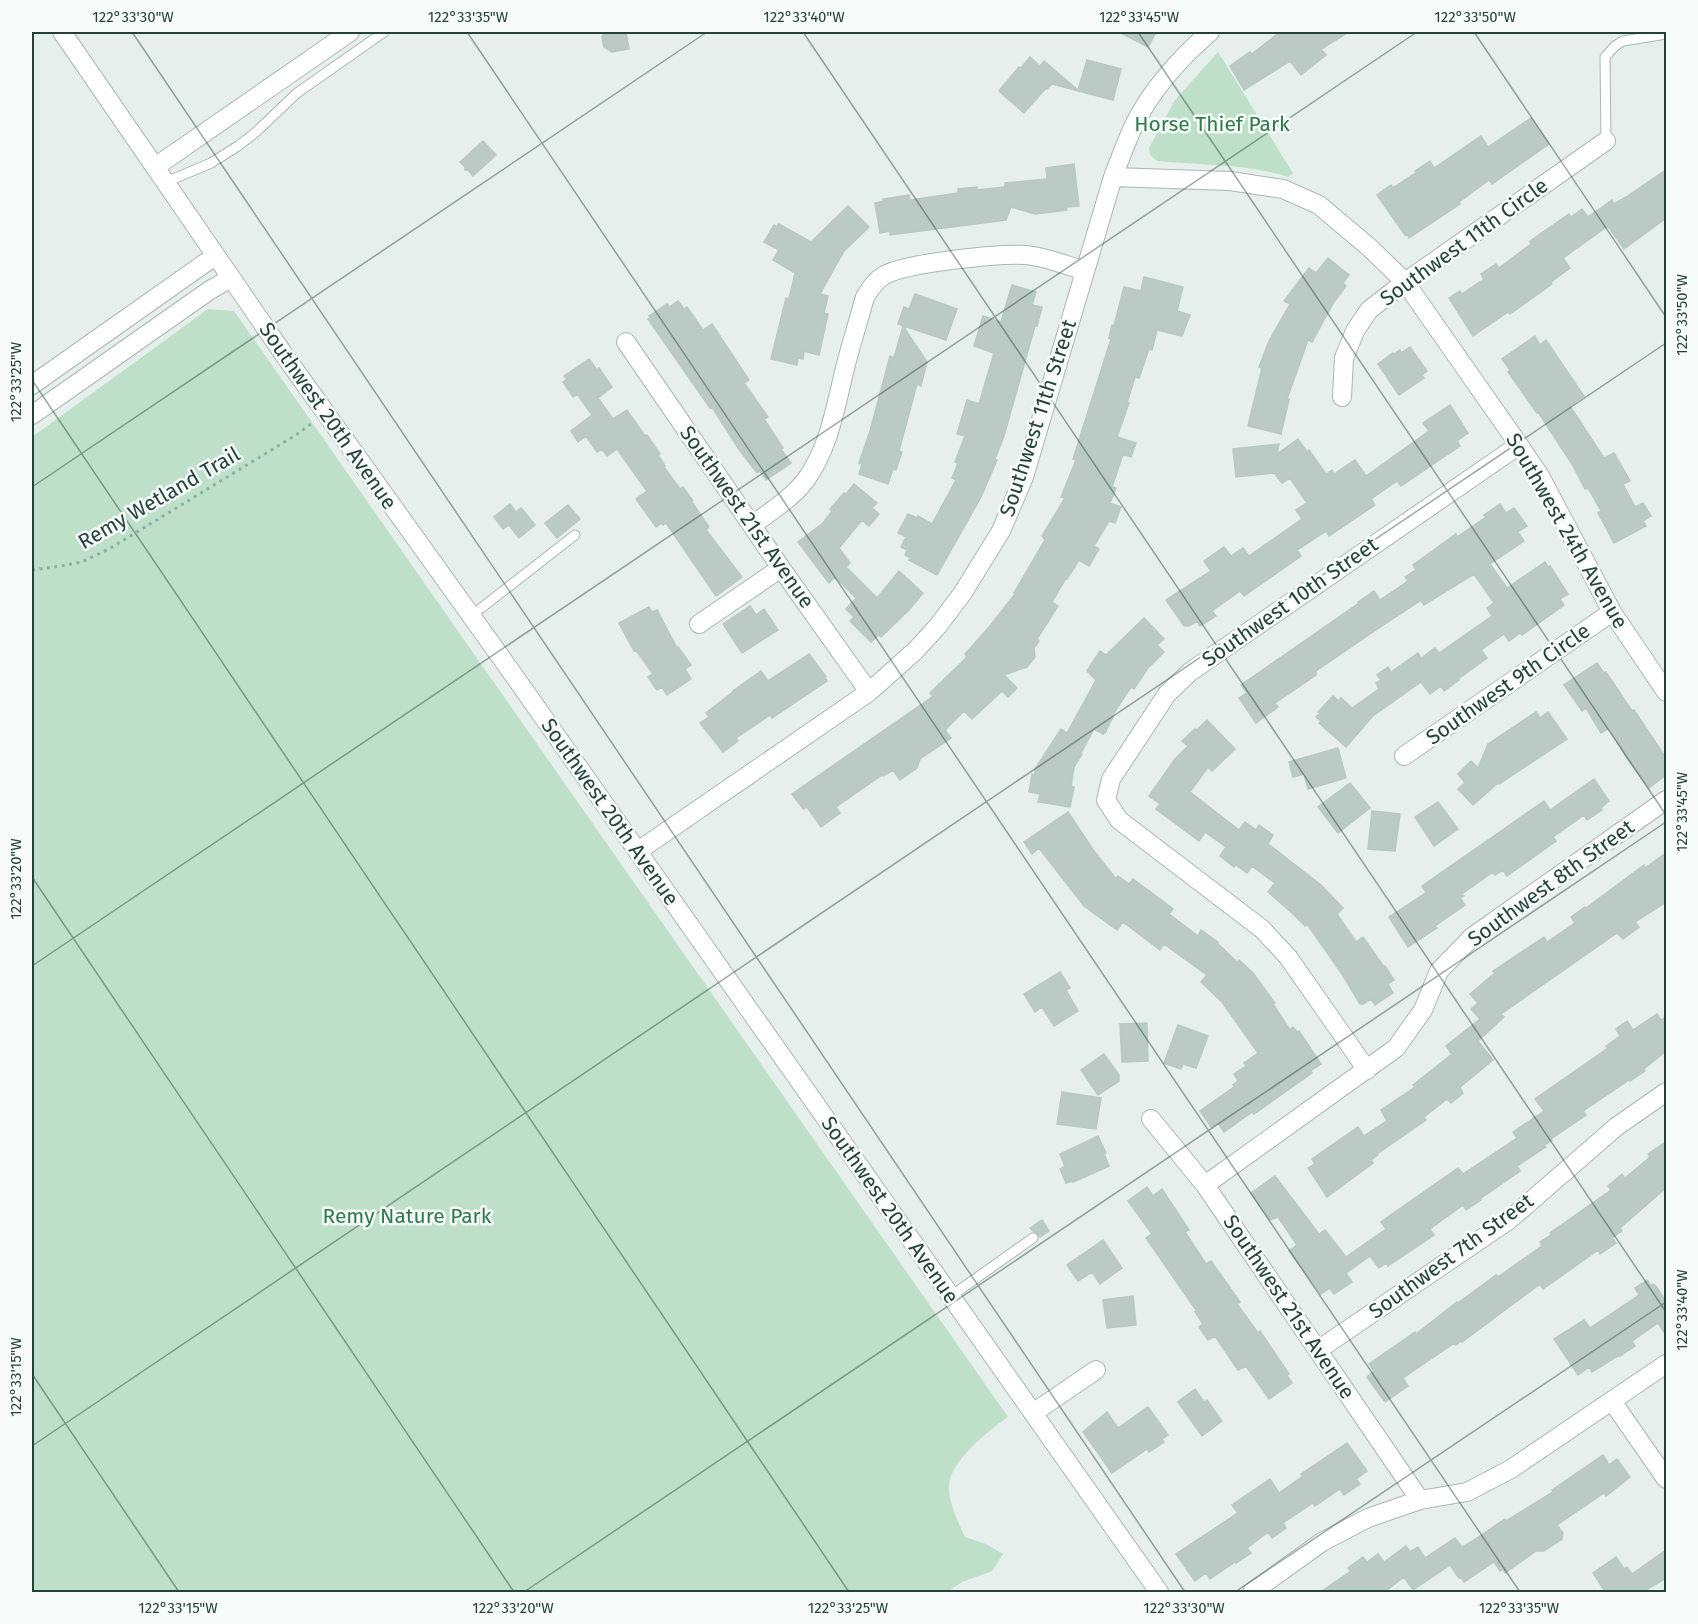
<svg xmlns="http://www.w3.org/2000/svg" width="1698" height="1624" font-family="'Fira Sans',sans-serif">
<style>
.green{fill:#bfe0c8}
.building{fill:#bbcac4;stroke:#b8c9c2;stroke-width:1.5}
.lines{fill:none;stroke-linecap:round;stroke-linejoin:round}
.service-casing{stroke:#a8b8b2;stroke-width:11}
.minor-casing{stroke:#a8b8b2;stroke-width:20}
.tertiary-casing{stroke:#a8b8b2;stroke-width:20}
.path{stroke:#86b3a5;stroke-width:3;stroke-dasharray:3 4.5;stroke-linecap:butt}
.service{stroke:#fff;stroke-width:9}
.minor{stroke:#fff;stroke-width:18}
.tertiary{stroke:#fff;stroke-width:18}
.ticks{fill:none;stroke:#24423a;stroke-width:1.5;stroke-opacity:0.45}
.labels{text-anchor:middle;stroke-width:5;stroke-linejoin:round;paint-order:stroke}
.park-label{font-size:21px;fill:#2d7a4b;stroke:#f7fbf9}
.street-label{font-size:21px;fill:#24423a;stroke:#f7fbf9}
.neatline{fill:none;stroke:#24423a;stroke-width:2}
.ticks-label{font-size:15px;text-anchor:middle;fill:#24423a}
</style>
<rect width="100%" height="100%" fill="#e6efeb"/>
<path class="green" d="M1218,52L1293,173L1288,177C1250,164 1198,165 1157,161L1150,155L1149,148L1175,100Z
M208,309L234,311L1008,1417C989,1430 957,1456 950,1479C945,1495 958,1522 965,1537L986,1544L1003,1554L992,1571L962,1582L947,1592H32V437Z"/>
<path class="building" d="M605,32H626L629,49L612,52L604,47L602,37Z
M1119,32H1156L1148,47Z
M1280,32H1349L1321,49L1326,55L1301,75L1290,61L1244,90L1230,66L1250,52L1252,54Z
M1030,57L1040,66L1044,61L1078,90L1087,60L1121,69L1113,100L1052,84L1047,89L1046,88L1024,113L999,91L1019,67L1021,68Z
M1531,118L1549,144L1492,184L1489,180L1459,202L1460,204L1409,238L1407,234L1405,235L1377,195L1391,185L1393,188L1416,173L1415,171L1430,161L1434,168L1481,136L1488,147Z
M483,141L496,155L473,176L468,170H465V167L460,162Z
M1074,164L1079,206L1066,207L1067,210L1035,214L1011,207L1006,220L890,235V231L880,233L875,203L884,201L883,199L909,195L910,200L958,193V189L977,187V190L1005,187V183L1047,179L1046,168Z
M1666,170V218L1624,249L1608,226L1563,258L1570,268L1551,282L1552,284L1510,314L1508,312L1473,336L1449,298L1460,291L1462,294L1484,279L1481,274L1496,264L1499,268L1531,244L1530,241L1569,214L1571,217L1582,209L1588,217L1612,200L1614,204L1626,197Z
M848,206L869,227L844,251L820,294L828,296L824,313L828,314L819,355L804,351L803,359L798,358L797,365L771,359L786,298L789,299L795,273L773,260L779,250L764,242L774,225L777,227L779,224L811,242Z
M1328,258L1349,275L1343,283L1346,286L1334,302L1312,342L1308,340L1287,399H1289L1281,434L1248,426L1262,368L1259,367L1269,341L1290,304L1284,301L1309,268L1316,273Z
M1144,277L1183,287L1177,311L1190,315L1182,336L1157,330L1152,350L1149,349L1139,378L1135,377L1127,403H1129L1117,437L1136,443L1131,457L1123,454L1112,487L1116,488L1110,503L1121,507L1115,523L1109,521L1094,546L1099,549L1089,566L1079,560L1067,579L1066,578L1052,602L1058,606L1037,639L1039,641L1034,648L1035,657L1027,667L1004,675L1017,688L1008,697L1002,691L972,719L964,711L945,730L951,738L920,759L917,768L900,780L893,770L883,776L882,775L836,807L840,813L821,827L807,807L803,809L792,794L932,697V695L930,693L967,657L965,654L990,626L1015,594L1014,593L1045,540L1042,536L1065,498L1061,497L1076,460L1073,459L1111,339L1109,338L1112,325L1114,326L1124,287L1141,291Z
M1012,285L1036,292L1032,305L1042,307L1037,326H1035L1004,436L995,459L997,460L981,497L937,575L909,560L911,558L905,555L907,550L901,547L906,537L898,533L908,514L917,518L918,516L932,524L956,480L952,478L958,463L955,462L965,436L957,434L967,400L979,404L994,353L974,346L983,316L1001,322Z
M915,294L957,309L946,340L898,324L904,307L909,309Z
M678,301L684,309L687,307L703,330L712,324L749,380L744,383L768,417L764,419L783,448L781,449L791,463L766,480L760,471L757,473L738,448L712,407L710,408L648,319L650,318L649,316L667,304L669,307Z
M903,326L927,362L921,386L917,384L899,451L902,452L896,470L893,469L888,484L859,474L862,464L859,463L870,431L890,356L894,358Z
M1535,336L1540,345L1546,340L1584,396L1570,406L1604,458L1614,453L1630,481L1623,484L1635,507L1643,503L1651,516L1643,521L1646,526L1614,543L1598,513L1601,511L1588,488L1585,489L1572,464L1538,412L1537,413L1508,372L1510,370L1502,359Z
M1410,347L1427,371L1422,375L1424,378L1399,395L1378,364L1393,353L1394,354L1400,350L1401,353Z
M589,359L597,370L599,368L612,387L598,398L613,419L627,410L645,436L647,435L660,454L658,455L665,466L664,467L680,489L683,487L693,501L692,502L709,527L706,530L742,577L716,596L666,523L663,525L662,523L656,527L636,499L647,491L617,449L607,456L602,449L597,452L586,436L578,442L571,431L592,415L577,394L573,397L563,382L567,379L564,376Z
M1450,405L1468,433L1457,441L1460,446L1401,486L1397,481L1371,499L1375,505L1329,536L1326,531L1297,550L1301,556L1244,596L1240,591L1212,611L1216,616L1200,626L1197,621L1189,626H1184L1166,600L1211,571L1204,561L1224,547L1231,556L1243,548L1249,556L1302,519L1296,510L1307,503L1290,478L1282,483L1274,473L1236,477L1233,449L1279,444L1277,454L1298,439L1307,452L1309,450L1326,474L1332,470L1334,474L1355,460L1366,476L1429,431L1423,423Z
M854,484L877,503L872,508L879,514L869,526L862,520L839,548L850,563L846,567L877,598L899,571L923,593L909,610L881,637L879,635L871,642L850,621L854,617L846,609L856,598L835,577L829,583L798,542L823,523L832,511L830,509L844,493L846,494Z
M510,504L516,512L521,508L535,525L519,538L509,525L503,529L494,517Z
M1500,504L1506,513L1514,508L1527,526L1518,532L1524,541L1490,564L1507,588L1545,562L1548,567L1550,566L1568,594L1560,599L1564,605L1522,635L1520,633L1509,641L1504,634L1481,650L1487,658L1458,679L1459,680L1444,691L1441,686L1430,694L1421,682L1373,716L1346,747L1319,723L1321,721L1316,717L1320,713L1318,712L1333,696L1339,701L1341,698L1352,708L1379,689L1376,683L1381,680L1377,675L1388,667L1391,672L1418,653L1421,658L1435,648L1439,653L1492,616L1487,608L1494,603L1474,574L1424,605L1421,600L1377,629L1316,671V675L1275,703L1278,707L1256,723L1239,698L1247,693L1241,685L1359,603L1358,602L1374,591L1380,600L1408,581L1405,577L1416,570L1413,565L1456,534L1457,537L1486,517L1484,515Z
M568,505L580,519L557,538L545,523Z
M750,606L756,615L764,609L778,630L742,653L723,624Z
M649,607L652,612L657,610L677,648L678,647L691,665L685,669L691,679L667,695L662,687L657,690L648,677L653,674L636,650L634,651L619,623Z
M1144,618L1164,639L1157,645L1164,652L1148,668L1134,689L1131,687L1112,716L1113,717L1105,733L1103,732V734L1094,729L1081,753L1082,754L1074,767L1071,786L1074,787L1070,807L1038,802L1040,794L1029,792L1032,774L1035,775V769L1061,729L1067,733L1096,680L1087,671L1100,651L1106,655Z
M809,654L826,677L825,678L827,681L772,718L770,715L736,738L738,741L723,752L700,723L709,717L706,713L733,692V691L761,671L768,681Z
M1597,663L1604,673L1606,672L1632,711L1634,710L1666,758V775L1649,788L1628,760L1609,728L1601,733L1586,708L1582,711L1564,685Z
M1536,712L1540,718L1548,712L1567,739L1499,784L1498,783L1473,805L1458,789L1465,783L1458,774L1471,761L1478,768L1488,744Z
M1207,720L1235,749L1212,771L1208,767L1190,792L1239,830L1245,822L1256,830L1259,825L1273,835L1268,844L1321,885L1343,908L1337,914L1356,942L1363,937L1384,967L1385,966L1394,980L1388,984L1393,993L1375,1005L1371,999L1363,1004H1360L1342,974L1307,924L1305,926L1291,912L1268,892L1275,883L1252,866L1247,873L1236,865L1234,867L1220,856L1226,847L1205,832L1199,841L1156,809L1160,804L1149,796L1175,759L1188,746L1182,741L1195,729L1197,730Z
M1338,748L1346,778L1308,789L1304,774L1293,777L1289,762Z
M1594,779L1609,801L1601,808L1602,810L1587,820L1584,815L1553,837L1556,841L1507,876L1503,870L1495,875L1493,872L1462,894L1464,896L1460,898L1465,905L1435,926L1437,928L1408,947L1389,917L1426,893L1422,886L1544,801L1550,810Z
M1350,783L1370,808L1338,833L1318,807Z
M1438,802L1458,829L1434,846L1415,817Z
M1372,811L1400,814L1395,851L1368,849Z
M1068,812L1094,851L1116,879L1118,876L1129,884L1133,879L1173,909L1169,914L1198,936L1201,930L1218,942L1217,943L1237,962L1239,960L1253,973L1275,1003L1273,1004L1290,1030L1293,1027L1297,1032L1299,1031L1321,1064L1310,1071L1312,1073L1254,1114L1252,1112L1224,1132L1218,1123L1211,1127L1200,1111L1234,1087L1233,1085L1238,1081L1234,1074L1246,1066L1244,1063L1258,1053L1222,1002L1201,982L1207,975L1164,944L1160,950L1123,922L1117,930L1084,906L1039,848L1032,854L1024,842Z
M1666,853V902L1635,922L1639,927L1623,939L1617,933L1501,1014L1504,1017L1478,1041L1493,1060L1460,1087L1463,1093L1451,1103L1447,1099L1424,1117L1426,1120L1377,1154L1378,1155L1371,1160L1373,1163L1327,1197L1308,1168L1315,1164L1312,1159L1358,1127L1364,1136L1387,1121L1381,1110L1415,1087L1413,1085L1452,1054L1446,1046L1480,1019L1471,1009L1478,1003L1470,994L1495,973L1493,971L1544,937L1547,942L1575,923L1571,917L1585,907L1586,908L1644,865L1645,868Z
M1060,972L1070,988L1066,990L1078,1011L1054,1026L1042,1007L1035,1012L1024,994Z
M1657,1014L1661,1020L1666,1017V1051L1644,1069L1645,1071L1630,1081L1629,1080L1583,1111L1586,1115L1551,1139L1552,1140L1544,1145L1546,1147L1517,1166L1520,1171L1480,1199L1481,1200L1466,1210L1463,1205L1430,1229L1434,1235L1388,1266L1386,1263L1379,1268L1370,1256L1346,1273L1352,1282L1334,1294L1330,1288L1321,1294L1289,1251L1297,1245L1278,1217L1270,1220L1251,1193L1275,1176L1319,1234L1325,1230L1346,1257L1386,1229L1381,1222L1458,1168L1463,1174L1517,1138L1513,1132L1544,1111L1535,1099L1608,1048L1606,1046L1620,1036L1616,1029L1627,1021L1633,1030Z
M1147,1023L1148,1061L1122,1062L1120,1024Z
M1178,1025L1208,1036L1196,1068L1183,1064L1181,1069L1164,1063Z
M1104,1054L1119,1075V1081L1098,1095L1081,1070Z
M1062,1092L1101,1098L1096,1129L1057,1124Z
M1098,1136L1106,1153L1104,1154L1109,1166L1073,1182L1072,1181L1066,1183L1060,1169L1065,1166L1060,1154Z
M1666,1142V1188L1620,1228L1622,1231L1612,1238L1616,1243L1600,1254L1598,1250L1543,1289L1540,1284L1462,1342L1461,1341L1456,1345L1453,1344L1403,1378L1408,1386L1385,1402L1367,1377L1374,1371L1369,1364L1415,1332L1416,1334L1457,1302L1458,1303L1496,1275L1498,1277L1542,1246L1540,1242L1551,1235L1550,1233L1611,1190L1608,1186L1622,1174L1625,1178L1650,1157L1648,1154Z
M1147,1187L1153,1196L1162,1189L1189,1230L1185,1232L1206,1264L1211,1261L1240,1302L1237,1304L1258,1333L1260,1331L1289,1374L1287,1375L1292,1383L1269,1399L1246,1366L1238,1370L1215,1336L1208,1340L1199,1327L1203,1324L1195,1312L1196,1310L1146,1238L1152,1234L1128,1201Z
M1042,1220L1049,1231L1040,1237L1038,1234L1033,1231L1030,1228Z
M1103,1240L1122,1268L1100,1284L1092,1272L1078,1281L1067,1265Z
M1647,1280L1651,1286L1653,1284L1656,1286L1666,1302V1335L1658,1323L1632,1341L1635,1346L1620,1356L1619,1355L1592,1372L1589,1367L1578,1375L1554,1339L1584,1320L1590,1328L1639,1295L1635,1288Z
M1133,1296L1136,1325L1107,1328L1103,1300Z
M1195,1389L1204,1402L1207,1400L1222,1421L1202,1436L1178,1402Z
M1148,1407L1168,1435L1162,1439L1164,1442L1149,1452L1147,1449L1112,1473L1083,1432L1107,1412L1118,1428Z
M1347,1443L1367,1471L1356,1479L1360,1484L1344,1495L1340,1489L1315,1506L1313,1503L1283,1523L1286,1528L1272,1538L1268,1532L1247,1548L1251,1553L1236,1563L1235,1562L1210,1579L1206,1573L1195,1581L1176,1554L1238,1513L1232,1505L1270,1479L1279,1493L1303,1476L1301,1474Z
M1603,1455L1609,1465L1617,1459L1630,1477L1606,1496L1604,1493L1557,1525L1563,1533L1562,1539L1544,1551H1536L1505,1573L1503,1569L1500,1571L1494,1562L1464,1582L1461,1577L1459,1578L1450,1565L1413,1590L1404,1577L1383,1593H1319L1351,1571L1348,1568L1363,1557L1367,1562L1378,1554L1384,1562L1406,1546L1410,1552L1418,1547L1425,1558L1455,1538L1462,1547L1471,1542L1505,1519L1506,1521L1553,1492L1552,1490Z
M1666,1550V1578L1641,1593H1606L1593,1573L1616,1557L1624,1569L1627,1567L1632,1574Z"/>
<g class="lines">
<g class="service-casing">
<path id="service" d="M1606,141L1605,57L1615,46L1623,41L1666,34
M166,182L211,163L238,146L256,132L297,93L384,32
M471,616L575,535
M951,1296L1033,1238"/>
</g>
<g class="minor-casing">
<path id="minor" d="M155,167L350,32
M1113,177L1230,181L1283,189L1319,205L1370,248L1405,282L1519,445L1540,476L1612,612L1666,692
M626,342L781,568L869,692
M1342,397L1344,358L1355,331L1369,310L1405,282L1606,141
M752,525C770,512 791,499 805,481C830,447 836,404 846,364C852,341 859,319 865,297C870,289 875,281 883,276C904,263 1000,253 1026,255C1046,257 1066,265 1085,271
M699,624L781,568
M1404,756L1612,612
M638,851L869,692L916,650L937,627L962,594L1001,531L1024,477L1113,177C1120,159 1126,142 1134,125C1152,89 1180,58 1210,32
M1367,1070L1288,957L1262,929L1119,820L1106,800L1111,779L1167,694L1190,672L1519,445
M1151,1119L1205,1185L1420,1500
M1205,1185L1396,1048L1423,1010L1439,971L1472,937L1666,800
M1318,1350L1509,1220L1616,1127L1666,1092
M1612,1401L1666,1479
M1033,1413L1096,1370
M1252,1592L1322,1542L1368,1518L1420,1500L1467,1492L1511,1469L1666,1364"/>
</g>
<g class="tertiary-casing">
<path id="tertiary" d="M62,32L287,359L515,677L1159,1592
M32,385L215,256
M32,415L210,290L231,278"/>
</g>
<path class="path" d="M32,570L61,566L82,562L109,549L296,435L311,424"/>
<use href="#service" class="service"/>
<use href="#minor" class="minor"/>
<use href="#tertiary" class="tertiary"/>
</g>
<path class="ticks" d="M132,32L1185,1592M467,32L1520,1592M803,32L1666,1312M1138,32L1666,815M1474,32L1666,317M32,380L849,1592M32,487L707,32M32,877L514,1592M32,966L1417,32M32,1374L179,1592M32,1446L1666,343M524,1592L1666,822M1235,1592L1666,1302"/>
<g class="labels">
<g class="park-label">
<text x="1212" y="131">Horse Thief Park</text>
<text x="407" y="1223">Remy Nature Park</text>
</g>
<g class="street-label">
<text transform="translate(1464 242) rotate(-36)" y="7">Southwest 11th Circle</text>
<text transform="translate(328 416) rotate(55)" y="7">Southwest 20th Avenue</text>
<text transform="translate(1038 418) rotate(-72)" y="7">Southwest 11th Street</text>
<text transform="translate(159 498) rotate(-30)" y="7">Remy Wetland Trail</text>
<text transform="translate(747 517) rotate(55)" y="7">Southwest 21st Avenue</text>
<text transform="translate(1567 531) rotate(60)" y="7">Southwest 24th Avenue</text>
<text transform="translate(1290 602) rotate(-35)" y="7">Southwest 10th Street</text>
<text transform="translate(1508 684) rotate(-35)" y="7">Southwest 9th Circle</text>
<text transform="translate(610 812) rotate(55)" y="7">Southwest 20th Avenue</text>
<text transform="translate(1551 883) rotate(-36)" y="7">Southwest 8th Street</text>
<text transform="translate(890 1210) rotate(55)" y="7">Southwest 20th Avenue</text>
<text transform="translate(1451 1256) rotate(-36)" y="7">Southwest 7th Street</text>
<text transform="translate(1289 1307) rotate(56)" y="7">Southwest 21st Avenue</text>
</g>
</g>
<rect width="1698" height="1624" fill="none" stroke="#f7fbf9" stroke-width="66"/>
<rect x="33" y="33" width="1632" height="1558" class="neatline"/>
<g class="ticks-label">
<text x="133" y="22">122°33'30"W</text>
<text x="468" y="22">122°33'35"W</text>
<text x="804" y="22">122°33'40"W</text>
<text x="1139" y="22">122°33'45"W</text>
<text x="1475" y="22">122°33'50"W</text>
<text transform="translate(1682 315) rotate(-90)" y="5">122°33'50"W</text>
<text transform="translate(16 382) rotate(-90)" y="5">122°33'25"W</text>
<text transform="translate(1682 812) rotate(-90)" y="5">122°33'45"W</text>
<text transform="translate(16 879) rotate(-90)" y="5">122°33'20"W</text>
<text transform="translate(1682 1310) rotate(-90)" y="5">122°33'40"W</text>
<text transform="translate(16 1377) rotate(-90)" y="5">122°33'15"W</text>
<text x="178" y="1613">122°33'15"W</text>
<text x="513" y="1613">122°33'20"W</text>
<text x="848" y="1613">122°33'25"W</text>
<text x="1184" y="1613">122°33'30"W</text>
<text x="1519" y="1613">122°33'35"W</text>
</g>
</svg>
